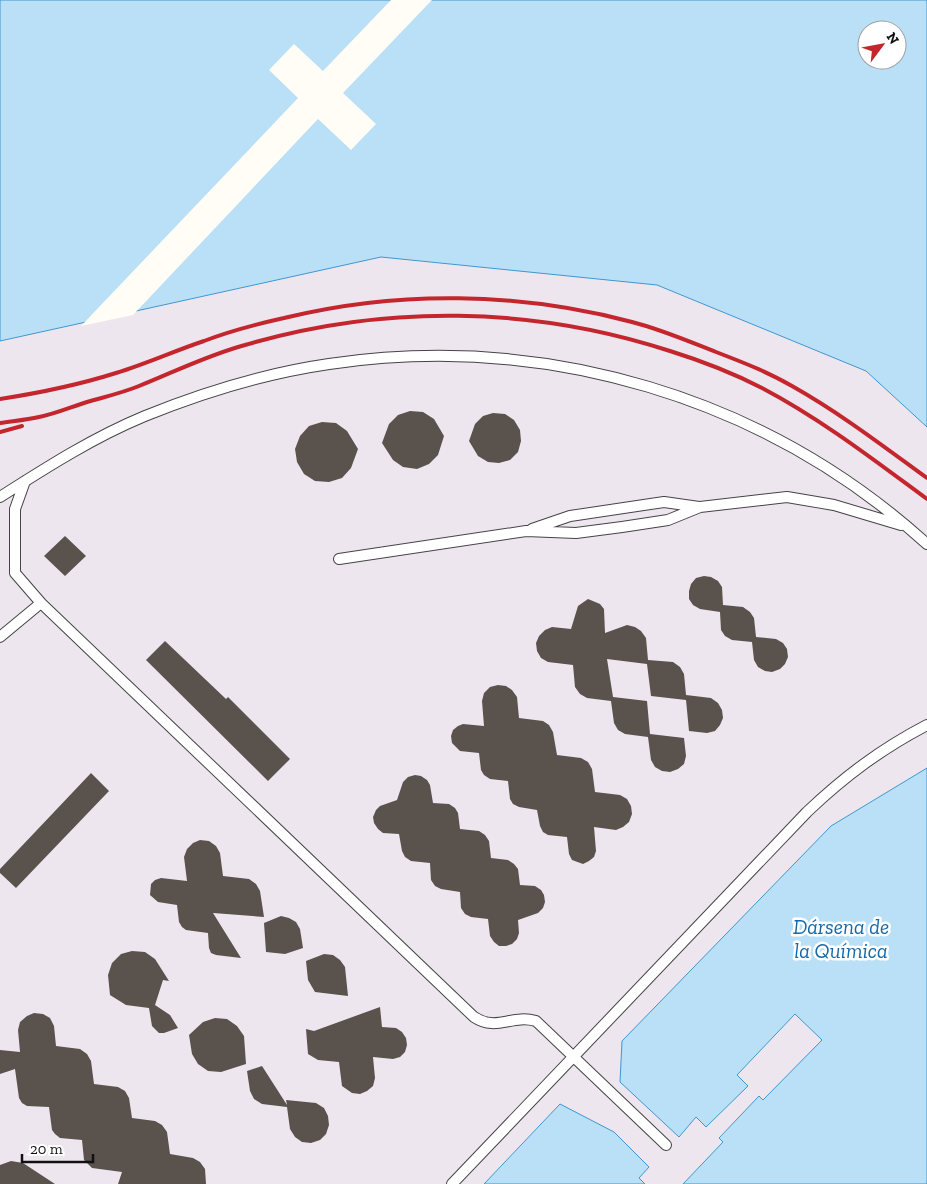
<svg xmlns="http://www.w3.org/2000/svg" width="927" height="1184" font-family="'Zilla Slab',serif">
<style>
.industrial{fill:#eee6ef}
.water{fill:#b9e0f7;stroke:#3f96cf;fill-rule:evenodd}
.pier{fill:#fffdf5}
.building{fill:#5a524d}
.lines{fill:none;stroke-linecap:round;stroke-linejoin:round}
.service-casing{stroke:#444;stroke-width:12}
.service{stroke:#fff;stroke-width:10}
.rail{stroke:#c4262e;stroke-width:4}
.labels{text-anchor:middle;stroke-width:5;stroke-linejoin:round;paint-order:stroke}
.water-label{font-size:21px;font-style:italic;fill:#1768a6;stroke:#fff}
</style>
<rect width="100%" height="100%" fill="#fffdf5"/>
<path class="industrial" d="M381,257L657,285L866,371L927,427V768L831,826L696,1117L706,1126L747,1087L737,1075L795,1013L822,1040L763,1101L759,1097L719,1137L723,1142L683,1184H645L560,1104L484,1184H0V341Z"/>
<path class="water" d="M0,0H927V427L866,371L657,285L381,257L0,341ZM867,30H897V60H867Z
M927,768V1184H683L723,1142L719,1138L759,1096L763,1100L822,1040L795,1014L737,1075L748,1086L706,1127L696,1117L679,1137L620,1082L622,1041L831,826Z
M560,1104L614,1132L649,1167L639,1178L645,1184H484Z"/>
<path class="pier" d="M391,0H432L343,93L376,124L351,150L318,119L133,315L81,326L298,98L269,70L294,44L323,71Z"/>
<path class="building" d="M410,411L423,412L434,419L444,436L438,455L429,464L417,469L403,467L393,460L382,443L389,424L398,415Z
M493,413L505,414L514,420L520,430L521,441L518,452L510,460L499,463L488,462L478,456L469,441L475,424L483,416Z
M322,422L336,423L347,431L358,449L351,468L342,478L329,482L315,481L304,474L297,462L295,449L300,436L309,426Z
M65,536L86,556L65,576L44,556Z
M704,576L711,577L718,581L722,587L723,605L743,607L750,612L754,618L756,637L776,639L783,643L787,649L788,657L785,664L780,669L772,672L765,671L758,667L754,660L752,642L732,640L725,636L721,630L720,612L700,609L693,605L689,599V591L691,584L696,578Z
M588,599L600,604L604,609L605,633L627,625L635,627L641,631L646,638L648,660L673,662L680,667L684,674L686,695L711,698L718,703L722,710L723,718L720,725L715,731L707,733L689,731L686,700L651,696L647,664L607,659L613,697L647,701L650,734L684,738L686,756L684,764L678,769L670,772L662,771L655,767L651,760L648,737L625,734L618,730L614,723L611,701L587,698L580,694L575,687L573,665L548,662L541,658L537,651L536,643L539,636L545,630L552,627L571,629L578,606Z
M165,641L226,699L228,697L290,759L268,781L146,660Z
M498,685L506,686L512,690L517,697L519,718L543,721L549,725L553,732L557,755L581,758L588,762L592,769L595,792L620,795L627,799L631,806L632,814L629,822L623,827L616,830L594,827L596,851L594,857L589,861L583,864L572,860L569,854L567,837L548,835L543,832L540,826L537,810L519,807L513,804L510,799L508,781L490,779L484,775L481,770L479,753L460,751L452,743L451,736L453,730L458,726L463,724L484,726L482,701L484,693L490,687Z
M91,773L109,791L16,888L0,873V869Z
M415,775L421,776L427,780L430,785L433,803L449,804L455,808L458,813L460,829L479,831L485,835L489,841L491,858L508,860L514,864L518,869L520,885L535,886L541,890L544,895L545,902L543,908L538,913L518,920L519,933L517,939L512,944L506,946H499L494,942L490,936L488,919L471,917L465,914L461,908L460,892L441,889L435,886L431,880L430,863L411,861L405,857L402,851L399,834L383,833L378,829L374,823L373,817L376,810L380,806L397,800L403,782L408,777Z
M200,840L209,841L216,846L220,853L223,876L249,879L256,884L260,891L264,917L213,913L241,958L216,955L211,953L209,948L208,933L186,930L182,927L179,922L177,905L158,902L150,895L151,884L155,880L161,878L187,881L184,857L187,849L193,843Z
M281,916L289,918L296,922L300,929L303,948L285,954L266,952L264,923Z
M132,951L145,952L155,959L169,981L163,980L155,1005L170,1015L178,1028L164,1033H159L152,1026L149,1008L126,1005L110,995L108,975L112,963L121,954Z
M324,954L333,955L340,960L345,967L348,996L315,992L308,980L306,961Z
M380,1007L382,1027L396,1028L402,1032L406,1038L407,1045L405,1052L400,1057L393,1059L373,1057L375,1078L373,1086L367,1091L360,1094L352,1093L342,1086L339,1062L318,1060L308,1054L306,1029L314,1031Z
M34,1013L43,1014L50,1018L54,1026L56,1046L80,1049L87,1054L91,1061L94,1084L118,1087L125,1091L129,1098L132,1118L155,1121L162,1125L167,1132L170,1154L193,1158L200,1162L205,1169L206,1184H118L122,1172L92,1168L84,1160L82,1140L60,1138L55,1134L52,1130L49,1107L27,1106L22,1103L19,1098L15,1069L0,1074V1050L20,1052L18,1030L20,1022L27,1016Z
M215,1018L227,1019L237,1026L244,1036L246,1064L221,1072L208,1071L198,1064L192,1054L189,1035L203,1022Z
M262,1066L287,1105L286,1100L316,1103L324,1108L328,1116L329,1125L326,1134L320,1140L311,1143L302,1142L295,1137L290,1129L287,1107L262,1104L254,1099L250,1091L247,1071Z
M11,1161L23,1163L55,1184H0V1165Z"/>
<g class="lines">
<g class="service-casing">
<path id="service" d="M25,481L15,509V573L41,603
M0,497C47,467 94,437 145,416C204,392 267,373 329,364C546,332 765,397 927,544
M532,529L570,516L664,502L699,507
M339,559L526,531L576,533L622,527L668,520L700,507L787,497L834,505L901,525
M0,637L41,603L474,1017C497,1032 511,1014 536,1021L666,1145
M452,1184L807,812C845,776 881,749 927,725"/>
</g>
<use href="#service" class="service"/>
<path class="rail" d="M0,399C39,393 78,385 116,373C146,364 174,351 204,341C230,331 257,324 284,318C398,290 519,292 632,322C660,329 688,341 716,352C742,362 768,372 792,386C840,413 883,446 927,478
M0,423C13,421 26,420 39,417C55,414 71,407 87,402C104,397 122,393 139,386C174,372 208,355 245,345C384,304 533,306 670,351C702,361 733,373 762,388C821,419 874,460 927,499
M0,432L22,426"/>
</g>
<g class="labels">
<g class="water-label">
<text x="841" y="934">Dársena de<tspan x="841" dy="24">la Química</tspan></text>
</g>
</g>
<g transform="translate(882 45) rotate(58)"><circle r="24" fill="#ffffff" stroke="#a0a0a0"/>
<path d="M0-4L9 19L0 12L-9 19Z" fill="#c4262e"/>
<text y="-8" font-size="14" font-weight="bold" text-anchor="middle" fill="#111111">N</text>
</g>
<path d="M22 1154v8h71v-8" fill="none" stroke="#111111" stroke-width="2.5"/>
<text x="30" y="1154" font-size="15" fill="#111111" stroke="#ffffff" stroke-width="4" paint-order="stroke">20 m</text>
</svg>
